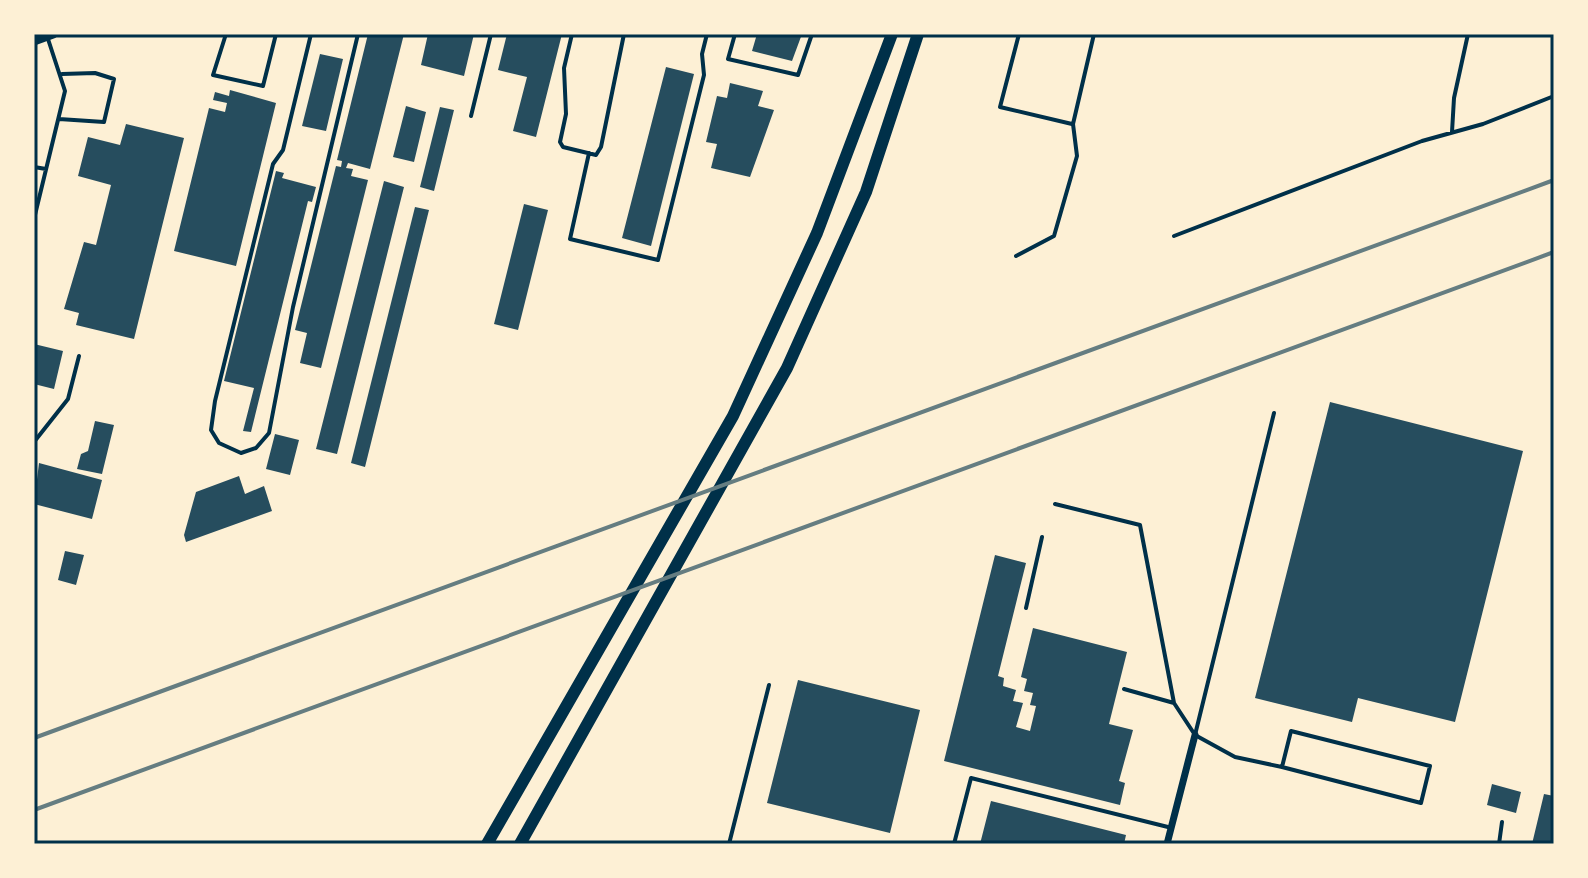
<svg xmlns="http://www.w3.org/2000/svg" width="1588" height="878" font-family="Montserrat,sans-serif">
<style>
.building{fill:#264d5e}
.lines{fill:none;stroke-linecap:round;stroke-linejoin:round}
.service{stroke:#003049;stroke-width:4}
.minor{stroke:#003049;stroke-width:7}
.tertiary{stroke:#003049;stroke-width:9}
.primary{stroke:#003049;stroke-width:12}
.rail{stroke:#657d81;stroke-width:4}
.neatline{fill:none;stroke:#003049;stroke-width:3}
</style>
<rect width="100%" height="100%" fill="#fdf0d5"/>
<path class="building" d="M368,34H404L370,169L348,163L346,168L353,169L351,176L368,180L321,368L300,363L307,333L295,330L336,166L341,167L342,161L337,160Z
M428,34H474L464,76L421,65Z
M507,34H562L536,137L513,131L527,77L498,70Z
M757,34H802L792,61L752,51Z
M320,54L343,59L326,131L302,126Z
M666,67L694,74L651,246L622,238Z
M730,83L763,91L758,106L774,110L750,177L711,168L717,144L706,142L717,96L727,98Z
M230,90L276,103L236,266L174,251L209,108L225,112L227,103L213,100L215,92L229,96Z
M406,106L426,112L414,162L393,157Z
M440,107L454,110L434,191L420,187Z
M126,124L184,138L134,339L76,325L79,313L64,309L84,242L96,245L111,185L78,176L88,137L120,145Z
M276,171L284,173L282,178L316,187L312,202L308,201L251,432L243,431L254,388L224,381Z
M384,181L404,187L337,454L316,449Z
M524,204L548,210L518,330L494,324Z
M415,207L429,210L365,467L351,463Z
M34,344L63,351L54,389L34,384Z
M1330,402L1523,451L1455,722L1358,698L1352,722L1255,698Z
M95,421L114,425L102,474L77,469L81,454L88,451Z
M275,434L299,440L290,475L266,469Z
M39,463L102,480L92,519L34,504Z
M239,476L245,494L264,486L272,511L186,542L184,535L196,492Z
M65,551L84,555L76,585L58,580Z
M995,555L1026,563L998,676L1004,678L1003,686L1016,690L1013,701L1023,703L1016,727L1030,731L1036,706L1030,705L1033,693L1024,691L1027,679L1021,677L1033,628L1127,652L1109,724L1133,730L1119,781L1125,783L1120,805L944,761Z
M798,680L920,710L890,833L767,803Z
M1492,784L1521,792L1516,813L1487,805Z
M1544,794L1554,796V844H1532Z
M991,801L1126,835L1124,844H980Z"/>
<g class="lines">
<path class="service" d="M226,34L213,75L263,86L276,34
M311,34L283,150L273,164L215,401L211,430L219,443L241,453L256,448L269,433L293,307L358,34
M572,34L564,68L566,114L560,142L563,147L596,155L601,147L624,34
M735,34L728,59L798,75L812,34
M1019,34L1000,107L1072,124
M471,116L491,34
M59,119L104,122L114,79L95,73L62,74
M1452,132L1454,98L1468,34
M589,153L570,239L658,260L704,75L702,54L707,34
M34,167L46,169
M34,219L65,91L48,39
M1174,236L1422,141L1483,124L1554,96
M1016,256L1054,236L1077,156L1073,124L1094,34
M34,442L68,399L79,356
M1055,504L1140,525L1174,703L1195,735L1235,757L1282,767L1291,731L1430,766L1421,803L1282,767
M1026,608L1042,537
M1124,689L1174,703
M1195,735L1274,413
M729,844L769,685
M954,844L971,778L1172,828
M1499,844L1502,822"/>
<path class="minor" d="M1167,844L1195,735"/>
<path class="tertiary" d="M34,41L53,34"/>
<path class="primary" d="M487,844L733,416L817,233L892,34
M520,844L787,368L866,192L918,34"/>
<path class="rail" d="M34,738L1554,180
M34,810L1554,252"/>
</g>
<rect width="1588" height="878" fill="none" stroke="#fdf0d5" stroke-width="72"/>
<rect x="36" y="36" width="1516" height="806" class="neatline"/>
</svg>
